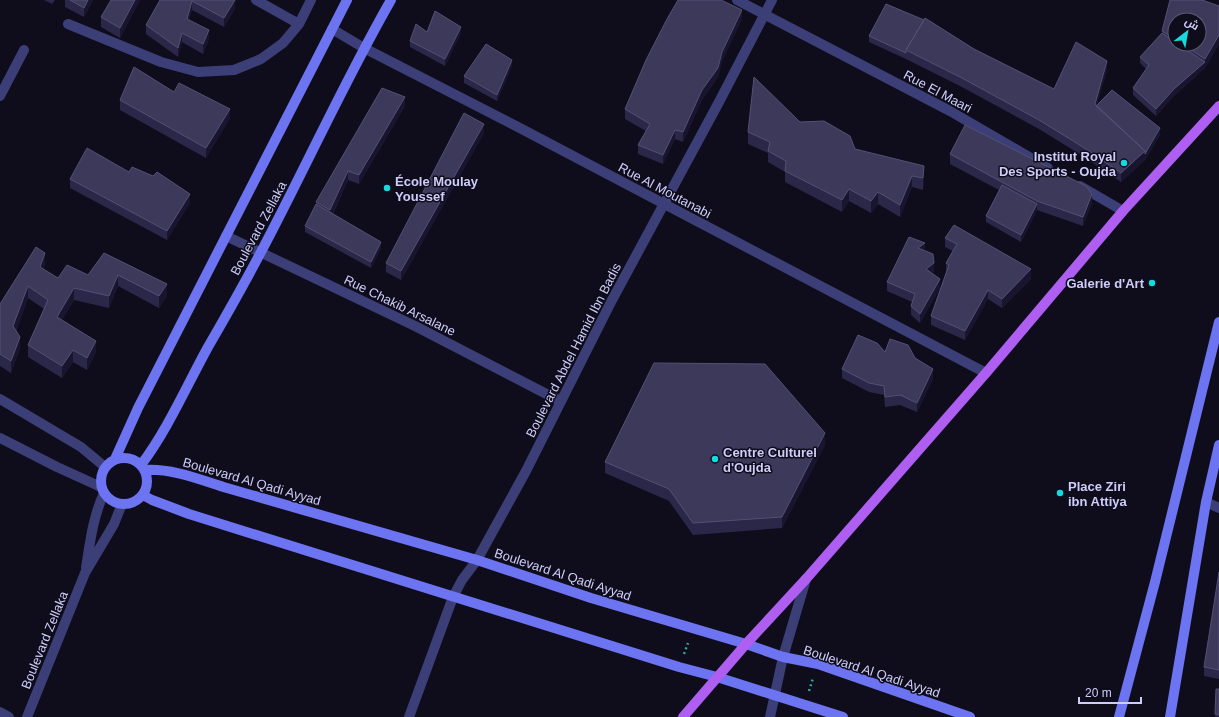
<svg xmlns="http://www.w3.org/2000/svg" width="1219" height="717" font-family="Helvetica,Cairo,sans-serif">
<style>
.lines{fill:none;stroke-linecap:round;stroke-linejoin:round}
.path{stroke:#38a495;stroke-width:2.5;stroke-dasharray:2 3;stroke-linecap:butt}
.lane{stroke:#3c3f77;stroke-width:10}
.street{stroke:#3c3f77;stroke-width:10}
.secondary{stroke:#6d74f1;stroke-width:10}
.primary{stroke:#ae5ef0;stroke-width:10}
.wall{fill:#2b2748;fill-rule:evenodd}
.shaded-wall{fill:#19152f}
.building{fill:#3d395b;stroke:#545074}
.poi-dot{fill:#15dadf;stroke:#0f0d1c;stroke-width:1.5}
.labels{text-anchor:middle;stroke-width:3;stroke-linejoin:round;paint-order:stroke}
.street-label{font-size:13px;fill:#cecdfa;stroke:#0f0d1c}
.poi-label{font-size:13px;font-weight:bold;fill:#cecdfa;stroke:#0f0d1c;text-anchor:start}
</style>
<rect width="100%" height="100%" fill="#0f0d1c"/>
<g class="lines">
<path class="path" d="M684,654L688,643
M809,691L813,678"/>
<path class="lane" d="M256,0L299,24
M68,24L161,62L198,72L234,70L261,59L283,43L299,24L311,0
M0,96L24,50"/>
<path class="street" d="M737,0L950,111L1048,168
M332,29L364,48L516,126L986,373
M1080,186L1123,211
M226,236L415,326L560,401
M0,399L81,447L105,467
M0,438L57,467L101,487
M1206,502L1219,508
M86,568C90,542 93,517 104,493
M0,712L9,717
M27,717L85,573L114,524L122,504
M409,717L453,597L462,580L477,560L526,471L611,302L719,102L772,0
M770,717L783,657L806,579"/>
<path class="secondary" d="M101 481a23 23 0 1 1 46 0a23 23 0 1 1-46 0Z
M115,459L138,408L347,0
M141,465C168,429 186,387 208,347C226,316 244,284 261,252C305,169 344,82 391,0
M144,470C173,468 201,480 227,488L477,560L591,598L746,644L783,657L818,664L970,717
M143,495L152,500L189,514L679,667L717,677L843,717
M1119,717L1155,582L1219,322
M1170,717L1206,502L1219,445"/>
<path class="primary" d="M683,717L746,644L806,579L986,373L1123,211L1219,106"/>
</g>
<path class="wall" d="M44,0H55L52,4Z
M65,0H93L84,17L65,7Z
M111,0H140L120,38L101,27V17Z
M160,0H235V9L224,27L192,10L189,20L209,39L203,54L182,42L178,57L146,34V25Z
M1170,0H1202L1219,6V44L1205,68L1174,96L1156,116L1133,95V88L1146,69L1140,63V57L1162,33V31ZM1175,20H1199V44H1175Z
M742,19L722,61L718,77L702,100L683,142L675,139L663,164L638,154V145L646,131L625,119V109Z
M427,32L461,33L445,66L410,47V41Z
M869,36L974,49L1054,89L1107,70L1097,104L1160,135L1145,160L1121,182L1086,158L1039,129L960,86L906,59L869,42Z
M512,66L497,101L464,83V76Z
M174,92L230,118L206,158L120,110V100Z
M405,106L359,184L348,180L333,214L381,248L371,268L305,232V226L316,204V202Z
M800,122L855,149L924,177L923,190L912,187L900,217L878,204L871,213L849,201L842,212L785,182V172L768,162V153L748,144V132Z
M484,133L401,280L386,272V263Z
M950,154L1092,203L1083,226L1037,210L1021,242L986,222V216L999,190L950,164Z
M129,172L190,203L167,240L70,188V179Z
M945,238L1031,279L1002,308L988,299L965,340L931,325V316L946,272V263L953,251L945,247Z
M925,251L934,272L932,273L940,288L920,323L911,315V306L912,302L887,291V282Z
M104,253L167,296L159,308L118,286L109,308L74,300L62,320L96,352L87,370L73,362L62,378L28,357V345L44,309L28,298L16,331L20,348L11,373L0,366V304L45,265L43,269L58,278L88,275Z
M885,352L915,358L933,379L917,412L900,405L885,407L884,395L869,392L842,378V369Z
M825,445L782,528L693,535L669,501L605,473V462Z
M1219,572V679L1204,676V667Z
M1216,689H1219V717H1215Z"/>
<path class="shaded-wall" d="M88,0H93L84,17V8Z
M135,0H140L120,38V28Z
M235,0V9L224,27V18Z
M192,1V10L187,28V19Z
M742,10V19L722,61L718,77L702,100L683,142V132L702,90Z
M461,27V33L445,66V59Z
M209,30V39L203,54V44Z
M182,33V42L178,57V48Z
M1219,35V44L1205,68V59Z
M512,60V66L497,101V95Z
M1107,61V70L1096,108L1095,104Z
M1205,62V68L1174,96L1156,116V109L1174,89Z
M405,97V106L359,184V175Z
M230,109V118L206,158V148Z
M484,124V133L401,280V271Z
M1160,128V135L1145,160L1121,182V173Z
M675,130V139L663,164V155Z
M924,166V177L923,190V178Z
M348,171V180L330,219V210Z
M912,176V187L900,217V205Z
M849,189V201L842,212V200Z
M878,192V204L871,213V201Z
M190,194V203L167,240V231Z
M1092,194V203L1083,226V217Z
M1037,204V210L1021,242V235Z
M381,242V248L371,268V262Z
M925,243V252L918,248Z
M45,253V265L40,279V267Z
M934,263V272L926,278V269Z
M1031,269V279L1002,308V299Z
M118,275V286L109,308V296Z
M940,279V288L920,323V314Z
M167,284V296L159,308V296Z
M28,286V298L13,338V326Z
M74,288V300L57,329V317Z
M988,290V299L965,340V331Z
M20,337V348L11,373V361Z
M96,341V352L87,370V358Z
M73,350V362L62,378V366Z
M933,369V379L917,412V403Z
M825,433V445L782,528V517Z"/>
<path class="building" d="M70,0H88L84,8Z
M111,0H135L120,28L101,17Z
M160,0H235L224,18L192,1L187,19L209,30L203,44L182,33L178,48L146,25Z
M678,0H721L742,10L722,52L718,68L702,90L683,132L675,130L663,155L638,145L650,124L625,109L646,60L667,19Z
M1170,0H1202L1219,6V35L1205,59L1182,44H1199V20H1175V39L1162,31Z
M886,4L924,20L906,50V53L869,36Z
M435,11L461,27L445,59L410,41L416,24L427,32Z
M925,18L974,49L1054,89L1076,42L1107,61L1095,104L1145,151L1121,173L1086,149L1039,120L960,77L906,50Z
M1162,33L1175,42V44H1178L1205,62L1174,89L1156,109L1133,88L1149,65L1140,57Z
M486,44L512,60L497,95L464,76Z
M134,67L174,92L179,83L230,109L206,148L120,100Z
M754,77L800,122L824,121L850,136L855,149L924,166L923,178L912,176L900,205L878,192L871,201L849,189L842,200L785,171L786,161L768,151L770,142L748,132Z
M382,88L405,97L359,175L348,171L330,210L316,202Z
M1112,90L1160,128L1145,154V151L1096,106Z
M464,113L484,124L401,271L386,263Z
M965,125L1086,186L1092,194L1083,217L1037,201L950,154Z
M87,148L129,172L132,167L153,176L157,172L190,194L167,231L70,179Z
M1002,185L1037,204L1021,235L986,216Z
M316,204L381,242L371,262L305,226Z
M954,225L1031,269L1002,299L988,290L965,331L931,316L949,265L946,263L957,244L945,238Z
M909,237L925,243L918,248L933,254L934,263L926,269L940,279L920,314L911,306L915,294L887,282Z
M36,247L45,253L40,267L58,278L67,265L88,275L104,253L167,284L159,296L118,275L109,296L74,288L57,317L96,341L87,358L73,350L62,366L28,345L48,300L28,286L13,326L20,337L11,361L0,354V304Z
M858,335L877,343L885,352L890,339L908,345L915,358L933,369L917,403L900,395L885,397L884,386L869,383L842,369Z
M654,363L765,364L825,433L782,517L693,523L669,489L605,462Z
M1219,572V670L1204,667Z
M1216,689H1219V715L1215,714Z"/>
<g class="poi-dot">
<circle cx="1124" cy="163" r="4"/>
<circle cx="387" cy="188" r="4"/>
<circle cx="1152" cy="283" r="4"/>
<circle cx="715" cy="459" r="4"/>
<circle cx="1060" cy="493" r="4"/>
</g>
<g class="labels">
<g class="street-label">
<text transform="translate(938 91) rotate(28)" y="5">Rue El Maari</text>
<text transform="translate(665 190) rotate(28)" y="5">Rue Al Moutanabi</text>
<text transform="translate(258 228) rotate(-62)" y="5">Boulevard Zellaka</text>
<text transform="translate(400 305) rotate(26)" y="5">Rue Chakib Arsalane</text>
<text transform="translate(573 350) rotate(-63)" y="5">Boulevard Abdel Hamid Ibn Badis</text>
<text transform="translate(252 481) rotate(16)" y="5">Boulevard Al Qadi Ayyad</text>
<text transform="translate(563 574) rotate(18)" y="5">Boulevard Al Qadi Ayyad</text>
<text transform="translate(44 640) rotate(-68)" y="5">Boulevard Zellaka</text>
<text transform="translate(872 671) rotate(18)" y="5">Boulevard Al Qadi Ayyad</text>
</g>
<g class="poi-label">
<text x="1116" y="161" text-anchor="end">Institut Royal<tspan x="1116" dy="15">Des Sports - Oujda</tspan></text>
<text x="395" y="186">École Moulay<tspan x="395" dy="15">Youssef</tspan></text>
<text x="1144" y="288" text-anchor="end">Galerie d'Art</text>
<text x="723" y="457">Centre Culturel<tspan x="723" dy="15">d'Oujda</tspan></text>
<text x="1068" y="491">Place Ziri<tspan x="1068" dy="15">ibn Attiya</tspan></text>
</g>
</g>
<g transform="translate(1187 32) rotate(31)"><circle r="19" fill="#0f0d1c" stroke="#5b5a75"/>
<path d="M0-3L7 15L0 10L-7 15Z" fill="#15dadf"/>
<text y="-6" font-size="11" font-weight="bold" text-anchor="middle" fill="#cecdfa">ش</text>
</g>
<path d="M1079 697v6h62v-6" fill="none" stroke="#cecdfa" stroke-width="2"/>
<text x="1085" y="697" font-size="12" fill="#cecdfa" stroke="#0f0d1c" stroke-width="3" paint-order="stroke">20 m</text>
</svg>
